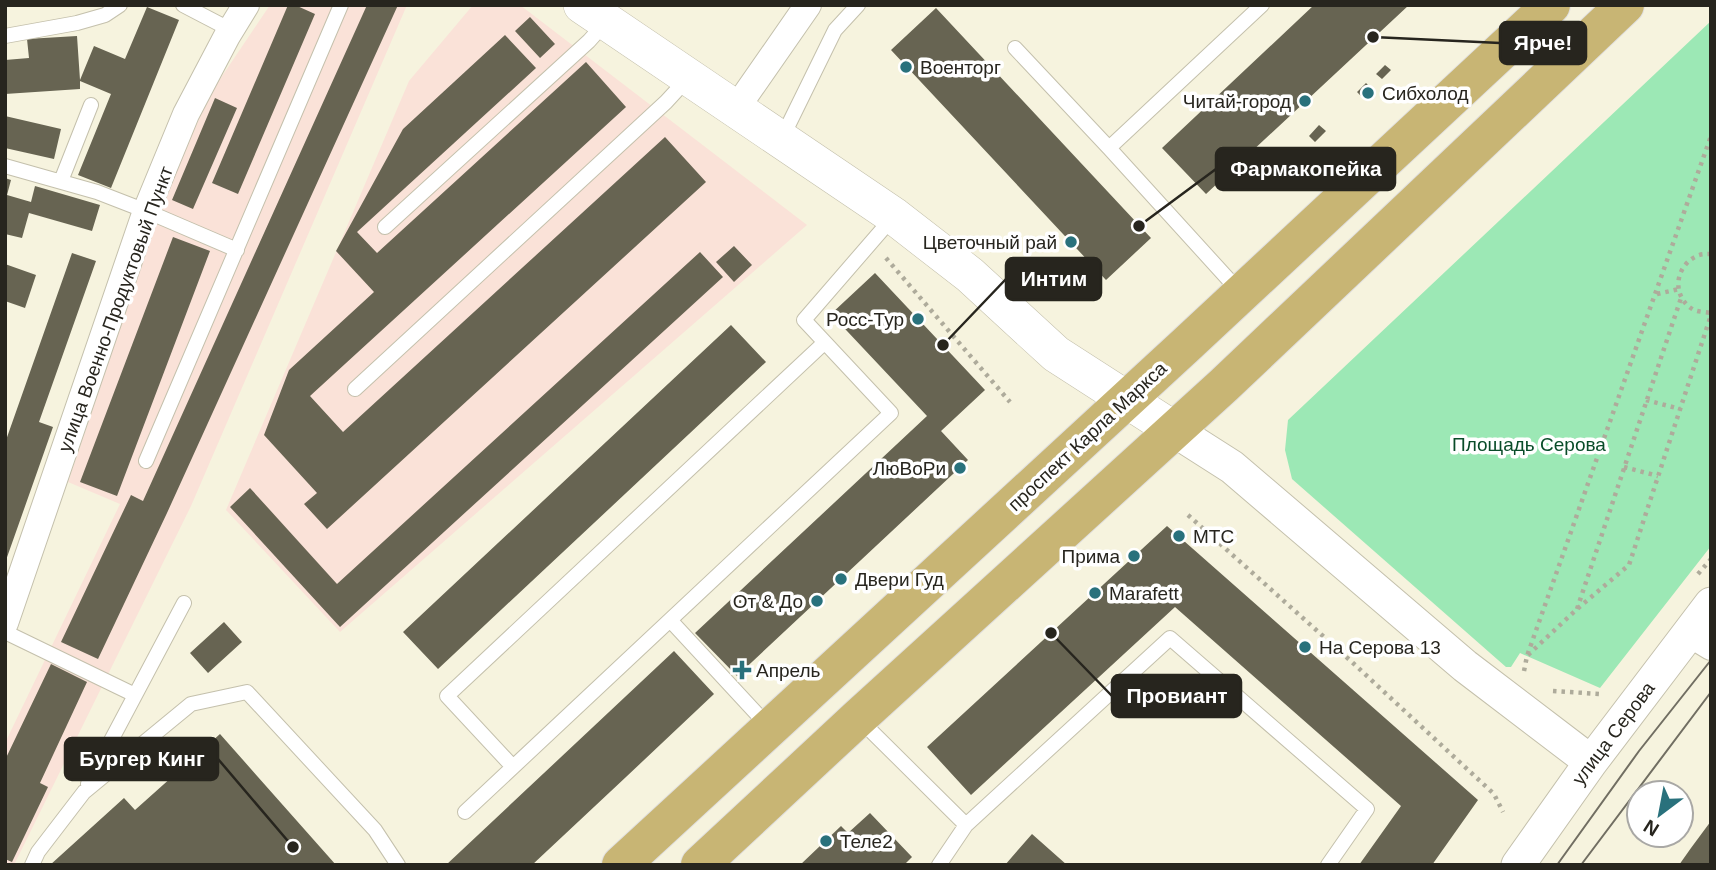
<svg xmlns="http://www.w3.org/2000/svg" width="1716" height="870" font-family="Arial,sans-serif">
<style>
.industrial{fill:#fae2d8}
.green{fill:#9ce8b5}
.building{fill:#676452}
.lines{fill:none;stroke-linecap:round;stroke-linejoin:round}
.service-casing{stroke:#c4c0ac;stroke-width:16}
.minor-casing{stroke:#c4c0ac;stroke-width:28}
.tertiary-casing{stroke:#c4c0ac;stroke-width:35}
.secondary-casing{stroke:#c4c0ac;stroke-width:38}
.primary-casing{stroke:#e1e0e0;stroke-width:40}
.path{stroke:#aeab9b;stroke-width:4.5;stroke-dasharray:3.5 5;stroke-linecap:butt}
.service{stroke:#fff;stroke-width:14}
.minor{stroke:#fff;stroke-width:26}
.tertiary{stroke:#fff;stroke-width:33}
.secondary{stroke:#fff;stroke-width:37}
.primary{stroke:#c8b574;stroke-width:38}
.tram{stroke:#716e62;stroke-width:2}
.poi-dot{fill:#29717c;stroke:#fff;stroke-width:2.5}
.labels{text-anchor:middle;stroke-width:7;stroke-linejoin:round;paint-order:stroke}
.poi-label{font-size:19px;fill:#27251e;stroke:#fff;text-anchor:start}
.street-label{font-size:19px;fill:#27251e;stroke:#fff}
.park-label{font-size:19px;fill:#094c29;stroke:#fff}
.leader{fill:none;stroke:#27251e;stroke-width:2.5}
.callout-dot{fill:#27251e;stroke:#fff;stroke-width:2.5}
.callout{fill:#27251e;stroke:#27251e;stroke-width:2.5}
.callout-label{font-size:21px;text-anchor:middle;font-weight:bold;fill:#fff}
</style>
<rect width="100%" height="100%" fill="#f6f3de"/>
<path class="industrial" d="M270,5H407L191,506L14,865H5V743L120,504L68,482L164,198L210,94Z
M473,5H520L807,225L340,632L226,510L409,81Z"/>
<path class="green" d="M1711,21V546L1600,688L1520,653L1511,667H1506L1292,479L1285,450L1288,420Z"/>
<path class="building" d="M288,5H295L315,14L238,194L212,183Z
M367,5H398L167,513L98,659L61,642L131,495L143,501Z
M1314,5H1409L1206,194L1162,148Z
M147,7L179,20L111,188L78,175L111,94L80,81V89L5,94V60L29,58L27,39L77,36L80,80L94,46L125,59Z
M936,8L1151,238L1106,280L891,50Z
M530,17L555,44L540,58L515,31Z
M505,35L536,68L357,232L377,253L586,62L626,107L310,396L343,432L665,137L706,182L327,529L304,504L317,493L264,435L289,370L374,292L336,251L403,129Z
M1385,65L1391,70L1382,79L1376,74Z
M1366,83L1372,89L1363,98L1357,92Z
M215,98L237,108L193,209L172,200Z
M5,116L61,129L54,159L5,148Z
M1319,125L1326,131L1315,142L1309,136Z
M5,178L11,180L7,195L31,202L35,186L100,205L92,231L29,213L22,238L5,234Z
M173,237L210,251L117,496L80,482Z
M734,246L752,265L734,282L716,262Z
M700,252L723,277L340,627L230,507L250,488L337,584Z
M72,253L96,261L39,422L53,427L5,563V443Z
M5,264L36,275L25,308L5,301Z
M875,273L985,390L941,431L968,460L737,676L695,633L927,416L831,314Z
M731,325L766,362L438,669L403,632Z
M1167,526L1478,800L1432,865H1359L1401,806L1175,607L971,795L927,747Z
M224,622L242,642L208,673L190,653Z
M674,651L714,694L626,777L532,865H446Z
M51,664L87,682L40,783L48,787L12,862L5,859V760Z
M220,734L336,865H50L124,798L135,810Z
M870,813L912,857L904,865H800L841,826L848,833Z
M1711,821V865H1679L1691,848Z
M1032,834L1067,865H1005Z"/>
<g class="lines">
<g class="service-casing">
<path id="service" d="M183,5L231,30
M5,36L77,23L105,15L120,5
M1015,48L1109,148L1239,291
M781,140L835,30L858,5
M1109,148L1262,5
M5,166L97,192L146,211L237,250
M61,181L91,105
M385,227L589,41L605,23
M355,389L666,102L689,77
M146,461L341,5
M670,620L769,727
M5,632L135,695
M860,720L966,825L1170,638L1367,809L1328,865
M513,767L447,696L824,343
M88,784L184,603
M465,812L891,413L804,320L894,216
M32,865L38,852L84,792L191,704L247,692L375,830L398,865
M939,865L966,825"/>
</g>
<g class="minor-casing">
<path id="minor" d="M735,110L808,5
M5,623L146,211L186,114L227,36L246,5
M1688,633L1711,647"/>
</g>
<g class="tertiary-casing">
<path id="tertiary" d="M1174,430L1232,467L1465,666L1591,762
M1518,865L1591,762L1711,604"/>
</g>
<g class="secondary-casing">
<path id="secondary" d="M582,5L894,216L970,275L1056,354L1174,430"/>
</g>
<g class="primary-casing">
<path id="primary" d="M621,865L1186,345L1551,5
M700,865L858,718L1224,385L1625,5"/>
</g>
<path class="path" d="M1711,254C1705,254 1699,254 1695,257C1674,268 1672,298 1694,310C1699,312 1706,312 1711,313
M886,258L1010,402
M1657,294L1679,289
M1646,400L1680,409
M1624,467L1658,476
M1188,515L1353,663L1494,794L1503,812
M1698,574L1711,559
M1577,609L1681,298
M1528,655L1576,610L1629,565L1711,315
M1524,671L1527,656L1711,136
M1553,691L1600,694L1603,693"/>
<use href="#service" class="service"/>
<use href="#minor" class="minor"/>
<use href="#tertiary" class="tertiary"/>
<use href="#secondary" class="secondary"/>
<use href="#primary" class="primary"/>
<path class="tram" d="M1557,865L1639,751L1711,660
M1581,865L1711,692"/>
</g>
<g class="poi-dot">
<circle cx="906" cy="67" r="7"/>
<circle cx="1368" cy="93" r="7"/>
<circle cx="1305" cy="101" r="7"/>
<circle cx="1071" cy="242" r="7"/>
<circle cx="918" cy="319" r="7"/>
<circle cx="960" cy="468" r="7"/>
<circle cx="1179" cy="536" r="7"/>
<circle cx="1134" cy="556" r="7"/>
<circle cx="841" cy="579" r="7"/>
<circle cx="1095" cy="593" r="7"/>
<circle cx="817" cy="601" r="7"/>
<circle cx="1305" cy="647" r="7"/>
<path d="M738.5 659.5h7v7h7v7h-7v7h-7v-7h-7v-7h7z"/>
<circle cx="826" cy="841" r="7"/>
</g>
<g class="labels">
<g class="poi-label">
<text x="920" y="74">Военторг</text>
<text x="1382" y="100">Сибхолод</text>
<text x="1291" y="108" text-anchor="end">Читай-город</text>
<text x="1057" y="249" text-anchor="end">Цветочный рай</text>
<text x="904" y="326" text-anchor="end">Росс-Тур</text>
<text x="946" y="475" text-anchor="end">ЛюВоРи</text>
<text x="1193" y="543">МТС</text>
<text x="1120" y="563" text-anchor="end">Прима</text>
<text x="855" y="586">Двери Гуд</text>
<text x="1109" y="600">Marafett</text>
<text x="803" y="608" text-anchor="end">От &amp; До</text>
<text x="1319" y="654">На Серова 13</text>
<text x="756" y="677">Апрель</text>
<text x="840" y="848">Теле2</text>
</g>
<g class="street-label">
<text transform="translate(115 309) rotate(-70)" y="7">улица Военно-Продуктовый Пункт</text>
<text transform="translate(1087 436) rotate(-43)" y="7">проспект Карла Маркса</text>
<text transform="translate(1613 733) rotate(-53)" y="7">улица Серова</text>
</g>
<g class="park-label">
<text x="1529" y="451">Площадь Серова</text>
</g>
</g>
<path class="leader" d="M1373 37L1500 43M1139 226L1216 169M943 345L1006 279M1051 633L1112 696M293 847L218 759"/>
<g class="callout-dot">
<circle cx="1373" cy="37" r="7"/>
<circle cx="1139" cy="226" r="7"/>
<circle cx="943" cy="345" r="7"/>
<circle cx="1051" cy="633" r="7"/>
<circle cx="293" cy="847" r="7"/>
</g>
<g class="callout">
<rect x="1500" y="22" width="86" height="42" rx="7"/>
<rect x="1216" y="148" width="179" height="42" rx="7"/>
<rect x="1006" y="258" width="95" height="42" rx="7"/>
<rect x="1112" y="675" width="129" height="42" rx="7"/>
<rect x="65" y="738" width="153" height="42" rx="7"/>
</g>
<g class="callout-label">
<text x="1543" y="50">Ярче!</text>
<text x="1306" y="176">Фармакопейка</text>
<text x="1054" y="286">Интим</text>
<text x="1177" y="703">Провиант</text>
<text x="142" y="766">Бургер Кинг</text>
</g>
<rect width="1716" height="870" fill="none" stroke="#27251e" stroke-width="14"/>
<g transform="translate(1660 814) rotate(212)"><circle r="33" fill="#ffffff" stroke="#a9a8a5" stroke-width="2"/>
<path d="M0-5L12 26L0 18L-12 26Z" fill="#29717c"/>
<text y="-10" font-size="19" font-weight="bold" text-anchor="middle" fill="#27251e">N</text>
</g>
</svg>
